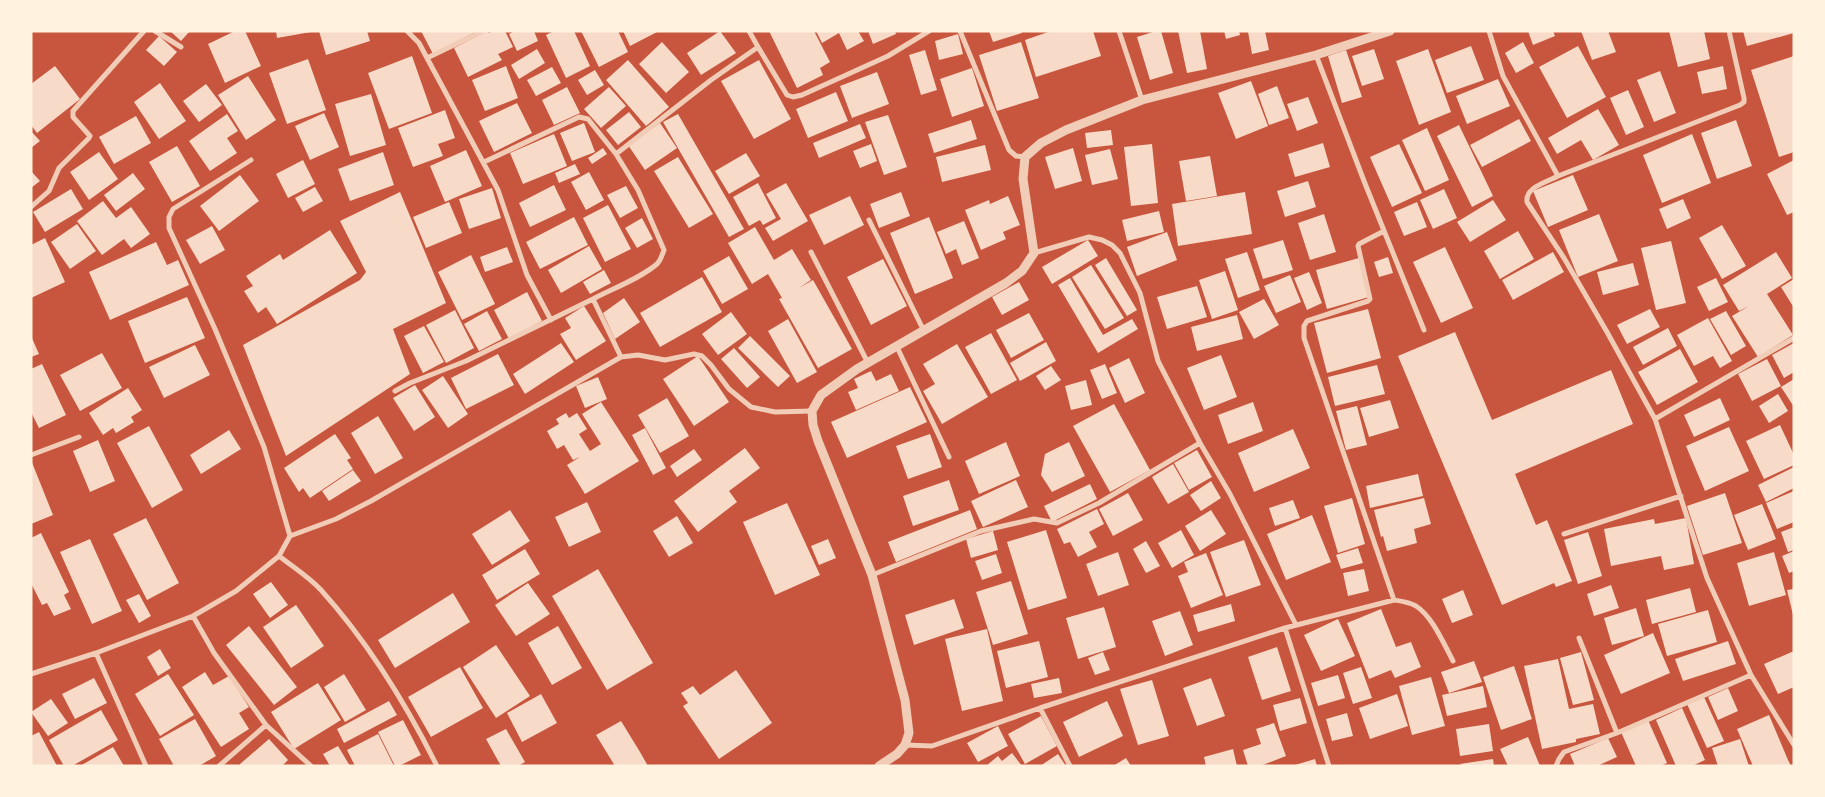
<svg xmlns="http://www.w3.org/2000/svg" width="1825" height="797" font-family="'Titillium Web',sans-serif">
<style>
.building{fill:#f7dbc8}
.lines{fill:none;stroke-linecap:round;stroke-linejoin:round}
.minor{stroke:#f1ccb7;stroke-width:5}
.tertiary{stroke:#f1ccb7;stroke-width:9}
</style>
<rect width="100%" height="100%" fill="#c8553d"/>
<path class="building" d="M170,31H190L181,41Z
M235,31H245L261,66L225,83L208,44Z
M276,31H311V32L277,38Z
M319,31H367L370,41L326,55Z
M421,31H477L433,54Z
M487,31L489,33L493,31H505L513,47L498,54L502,60L468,77L454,48Z
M515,31H534L538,41L517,51L509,34Z
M554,31H574L590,66L566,78L546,35Z
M581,31H618L628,52L599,67Z
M623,31H659L630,46Z
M720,31L736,53L701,75L687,53Z
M769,31H814L830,62L820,68L823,75L797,88Z
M816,31H858L864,41L847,50L839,33L822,43Z
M868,31H895L896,34L873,44Z
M989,31H1021L1022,33L993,42Z
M1051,31H1093L1101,56L1036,77L1025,40Z
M1156,31H1161L1173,73L1150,80L1137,37Z
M1178,31H1200L1207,69L1187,73Z
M1224,31H1239L1240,35L1226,39Z
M1254,31H1265L1269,50L1252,54L1248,32Z
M1528,31H1553L1555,36L1533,45Z
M1581,31H1608L1616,52L1592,60Z
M1669,31H1704L1710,59L1678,67Z
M1743,31H1794V33L1747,46Z
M958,34L963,54L939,60L935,41Z
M159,36L177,52L164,66L146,50Z
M662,42L689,72L666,93L639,64Z
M1021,42L1039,98L997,111L979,55Z
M1523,42L1534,63L1516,73L1505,53Z
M1471,46L1484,80L1447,93L1435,60Z
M1578,46L1606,97L1567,118L1539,67Z
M537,49L545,63L519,79L511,65Z
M1374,49L1384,79L1362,86L1352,56Z
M1428,49L1451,112L1419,125L1396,61Z
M925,50L937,90L921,95L909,55Z
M1346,50L1362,97L1342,103L1328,56Z
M412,56L432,113L389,129L368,73Z
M1794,56V152L1779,157L1751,70Z
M308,59L326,110L287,124L269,73Z
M628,60L669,107L646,126L606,80Z
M759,60L791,119L754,139L721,81Z
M55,66L80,99L37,133L31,125V84Z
M506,66L518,98L485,111L472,80Z
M1723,66L1727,89L1702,94L1697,72Z
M552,67L561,83L536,96L527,80Z
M972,68L984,106L952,117L940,79Z
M595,70L604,85L587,95L578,80Z
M1660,71L1676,113L1654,122L1637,80Z
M877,72L889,104L852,118L840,86Z
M248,76L276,120L246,140L218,95Z
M1498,79L1510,106L1467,124L1456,96Z
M1251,81L1268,126L1236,139L1218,93Z
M160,83L186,121L159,139L134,102Z
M206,84L222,105L199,122L183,101Z
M1277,86L1289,118L1269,125L1258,94Z
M567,87L580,113L554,125L542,100Z
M609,87L626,106L601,128L584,109Z
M1628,90L1644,127L1626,135L1610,98Z
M836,92L848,121L808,138L796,109Z
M371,94L386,145L350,156L335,104Z
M1308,97L1318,123L1297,131L1287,104Z
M517,103L532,133L494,152L479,121Z
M1598,109L1619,145L1593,160L1581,140L1557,154L1548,138Z
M445,110L455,138L438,144L443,156L413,167L398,128Z
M629,112L641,127L618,145L606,130Z
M324,113L339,147L310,160L295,126Z
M227,114L238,131L227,138L237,153L210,171L189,141Z
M678,114L744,229L729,237L663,122Z
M888,115L907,167L884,175L865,122Z
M136,116L151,143L114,164L99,137Z
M1519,119L1531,141L1482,167L1470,145Z
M971,120L977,139L934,153L928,134Z
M1736,120L1752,166L1717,179L1701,133Z
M584,123L595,152L572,161L560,133Z
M660,123L677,148L645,170L628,145Z
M860,124L866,138L819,158L813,143Z
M1459,125L1493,196L1472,207L1437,136Z
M1427,128L1449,180L1425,191L1402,140Z
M1111,130L1113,145L1087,148L1085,133Z
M31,131L40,141L31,148Z
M554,134L567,166L523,184L510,153Z
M1692,134L1711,183L1662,203L1643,155Z
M1323,143L1330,167L1295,177L1288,154Z
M871,144L877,161L860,168L853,151Z
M1152,144L1158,203L1131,206L1124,147Z
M1399,144L1422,193L1392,207L1370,157Z
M985,145L991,170L942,182L936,157Z
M177,146L200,186L172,202L149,162Z
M603,148L607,154L592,164L588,158Z
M1073,148L1082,181L1055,189L1045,157Z
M1110,149L1118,179L1092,185L1085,155Z
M466,150L482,186L445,202L430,166Z
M99,152L118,179L89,200L70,172Z
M383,152L394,185L350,201L338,169Z
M746,153L760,176L729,194L715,171Z
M1210,156L1217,196L1186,201L1179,161Z
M678,157L713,214L689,228L654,171Z
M303,160L315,184L288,198L276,174Z
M1794,160V212L1787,215L1767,174Z
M575,164L580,174L559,183L555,173Z
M31,171L40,181L31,188Z
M589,172L604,200L586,210L571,182Z
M133,173L145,189L116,211L104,195Z
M240,175L259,201L219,231L200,206Z
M1573,175L1588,210L1548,227L1533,191Z
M1308,181L1316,207L1285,217L1277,191Z
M758,183L776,218L763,225L760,220L749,226L733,197Z
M786,183L808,221L773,241L765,228L781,219L766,194Z
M554,185L566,210L530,227L519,203Z
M626,186L638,208L620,218L607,195Z
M315,187L323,201L303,212L295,198Z
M492,188L501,218L469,229L459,199Z
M71,189L83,209L45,232L33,212Z
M1444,189L1457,218L1433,229L1420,200Z
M400,192L446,303L393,329L410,374L286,456L243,345L360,280L366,272L340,221Z
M901,192L910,216L879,228L870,204Z
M1245,192L1252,234L1178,246L1172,204Z
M850,196L864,225L824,245L809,215Z
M1008,196L1020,225L1003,232L1006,239L981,250L965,210L989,200L990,204Z
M1683,199L1691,218L1667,229L1659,209Z
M1493,200L1506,220L1470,242L1457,222Z
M103,201L116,218L131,207L150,234L131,248L124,239L102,255L77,221Z
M449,202L462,233L426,248L413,217Z
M1417,202L1427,227L1404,236L1394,212Z
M608,205L631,249L605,262L583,218Z
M1159,211L1164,232L1127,241L1122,220Z
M1324,214L1336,252L1310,260L1298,223Z
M1599,214L1618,261L1578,277L1559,230Z
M574,217L588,245L540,269L526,242Z
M929,217L953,278L915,294L890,233Z
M642,218L653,239L637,248L625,228Z
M964,221L979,258L962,265L956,249L946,254L937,232Z
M77,224L96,251L70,269L51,242Z
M1722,225L1746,266L1722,279L1699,238Z
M212,226L225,250L200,264L186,240Z
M755,227L774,260L792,249L811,280L799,288L813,280L852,349L818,368L779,299L782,298L768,274L752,284L728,243Z
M330,230L357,273L277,324L266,307L258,313L244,291L253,286L246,276L280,254L283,260Z
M1518,231L1534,259L1500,279L1484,251Z
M1167,232L1177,260L1137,276L1127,247Z
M45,238L65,282L31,298V245Z
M1088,240L1098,256L1052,284L1042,267Z
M1283,240L1293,270L1263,279L1253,249Z
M1671,241L1686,303L1656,310L1641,248Z
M156,242L167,265L178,260L189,285L110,320L89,272Z
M589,246L602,269L561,293L548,270Z
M507,247L513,262L485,272L480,257Z
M1445,247L1473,308L1441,323L1413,262Z
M1247,252L1260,290L1238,298L1225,259Z
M1553,252L1564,272L1513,300L1502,280Z
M1776,252L1792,278L1767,294L1793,335L1758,357L1732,316L1749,306L1739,311L1723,285Z
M471,255L495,304L462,320L438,272Z
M729,256L748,289L722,304L703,271Z
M1388,257L1393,273L1379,277L1374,262Z
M1106,258L1137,310L1127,316L1095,265Z
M1359,258L1369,297L1327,309L1316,270Z
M883,259L907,306L871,325L847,277Z
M1633,263L1639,285L1603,295L1597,272Z
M1091,265L1124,318L1105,329L1072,277Z
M604,270L611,283L590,294L583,282Z
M1225,271L1238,310L1212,319L1199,280Z
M1309,272L1322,303L1307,310L1294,278Z
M1290,275L1301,302L1276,313L1264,286Z
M702,277L722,312L660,347L640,313Z
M1070,278L1103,335L1132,319L1138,329L1098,353L1058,285Z
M1716,278L1728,302L1709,311L1697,287Z
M1794,279V308L1781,287Z
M1019,282L1029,300L1002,315L992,297Z
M1197,286L1207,317L1167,329L1157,297Z
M527,292L542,321L509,339L494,310Z
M187,297L205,338L145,363L128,321Z
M624,298L640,322L615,339L603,313Z
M1264,299L1279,325L1254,339L1239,312Z
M584,306L606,341L576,360L560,334L571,328L565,318Z
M1368,309L1381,358L1327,373L1314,323Z
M1650,309L1660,327L1627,344L1617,325Z
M455,310L474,348L446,363L426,325Z
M487,311L502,339L479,351L464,324Z
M1726,311L1746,346L1731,355L1710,319Z
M731,312L747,334L718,355L702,334Z
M1029,313L1044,340L1011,358L996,330Z
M1237,315L1243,339L1197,351L1191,327Z
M1708,318L1732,361L1720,368L1713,356L1694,366L1677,335Z
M788,319L817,372L797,383L768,331Z
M424,326L444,362L423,373L404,336Z
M1668,328L1677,346L1643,365L1633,347Z
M1455,332L1492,420L1611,370L1633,424L1515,474L1536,525L1547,520L1572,581L1556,587L1554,583L1502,605L1398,356Z
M991,333L1017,380L991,394L965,347Z
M31,336L39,354L31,357Z
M750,336L790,376L778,387L738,348Z
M1046,342L1056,361L1020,381L1010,363Z
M561,343L574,362L525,394L513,374Z
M1794,343V372L1784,378L1772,355Z
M957,344L988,397L942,424L923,391L935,384L923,364Z
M195,345L210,375L164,398L149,367Z
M734,348L760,377L747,388L721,359Z
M1680,349L1698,382L1657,405L1638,372Z
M102,353L122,388L80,411L60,375Z
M498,354L514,385L466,409L451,378Z
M1221,355L1237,397L1204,410L1187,368Z
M698,356L729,402L694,426L663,379Z
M1129,358L1145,393L1125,403L1109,368Z
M1767,359L1781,386L1752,401L1738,374Z
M42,364L66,415L39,428L31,412V369Z
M1105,364L1117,393L1102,399L1090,370Z
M1377,365L1385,394L1335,406L1328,377Z
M1051,366L1061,380L1045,390L1036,376Z
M871,371L876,381L891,374L899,391L856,410L848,392L858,388L854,379Z
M443,376L468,414L448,428L422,390Z
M598,377L607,399L585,408L576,386Z
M1794,379V407L1781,387Z
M1086,380L1092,405L1071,410L1065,386Z
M415,385L435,417L414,431L393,398Z
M910,387L927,422L847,458L831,422Z
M128,388L142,410L131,417L134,422L116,433L113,428L103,435L89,413Z
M1778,394L1788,411L1769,423L1759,406Z
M667,398L689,436L660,453L638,415Z
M1720,398L1730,420L1694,437L1684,415Z
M1390,400L1399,428L1369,437L1360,408Z
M601,402L639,461L585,494L567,465L580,457L573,460L564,445L557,449L547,431L559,424L556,419L566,413L569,418L577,413L587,429L579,434L590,451L601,444L582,414Z
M1253,402L1263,431L1228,444L1218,415Z
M1114,404L1150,470L1110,492L1073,426Z
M1357,406L1367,445L1346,450L1336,411Z
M378,416L403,458L375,474L351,433Z
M1780,425L1794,455V465L1764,479L1746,441Z
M149,426L183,490L152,508L117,443Z
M1729,427L1749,471L1705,491L1686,446Z
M645,428L666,468L653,475L632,435Z
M1293,429L1310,468L1254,492L1238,453Z
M229,430L241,449L201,474L190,455Z
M335,434L351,458L347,460L353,469L310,498L303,488L299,492L284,468Z
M930,434L942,467L908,479L896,446Z
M98,440L115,481L90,492L73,451Z
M1006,442L1020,476L979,494L965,461Z
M1069,442L1085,476L1052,492L1041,475L1045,454Z
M745,448L760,468L729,491L737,502L698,532L674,501Z
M694,449L702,460L677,477L670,466Z
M1197,450L1212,477L1189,490L1174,463Z
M31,460L53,515L31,524Z
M1173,464L1189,492L1168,504L1152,477Z
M1794,467V488L1766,502L1758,485Z
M353,470L361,481L329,501L322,491Z
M1418,474L1423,496L1370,508L1366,486Z
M949,480L959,510L913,526L903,496Z
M1016,480L1028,507L983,527L971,501Z
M1211,481L1221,498L1201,511L1190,495Z
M1090,484L1097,499L1052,522L1044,506Z
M1794,491V522L1777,529L1766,503Z
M1128,493L1143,520L1113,536L1099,509Z
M1725,493L1742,543L1703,555L1687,506Z
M1352,498L1365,544L1338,553L1324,506Z
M1424,498L1431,524L1414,529L1417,543L1387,551L1383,536L1381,537L1374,510Z
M1293,500L1300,518L1275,526L1269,508Z
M587,502L601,532L569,547L555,517Z
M787,503L820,575L775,595L743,522Z
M1762,504L1776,539L1748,550L1734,515Z
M1097,509L1104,524L1089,532L1097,547L1078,557L1070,542L1064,544L1057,529Z
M510,510L530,541L492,565L472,534Z
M970,510L977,529L896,562L888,542Z
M1211,510L1226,534L1200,551L1185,526Z
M1312,515L1331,562L1286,580L1267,534Z
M677,516L693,543L669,557L653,531Z
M146,518L179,583L147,600L113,534Z
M1686,518L1694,564L1664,570L1661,556L1611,566L1604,529L1654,519L1655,524Z
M1794,527V550L1788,552L1781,532Z
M1046,530L1067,598L1028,610L1007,542Z
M1181,530L1194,555L1172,568L1158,543Z
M993,531L998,550L971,558L966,539Z
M1588,532L1602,576L1578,584L1564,540Z
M41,533L69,592L64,595L71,609L54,616L47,603L42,605L31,583V538Z
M90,539L122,611L92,624L60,552Z
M828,539L836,558L819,565L811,546Z
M1244,540L1261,585L1226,597L1210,552Z
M1146,541L1160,566L1146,573L1133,549Z
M1358,548L1363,563L1341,569L1336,555Z
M525,549L540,574L497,600L482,575Z
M1794,551V571L1789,573L1782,556Z
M1118,552L1129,585L1098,596L1086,564Z
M1774,552L1786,595L1749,606L1737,563Z
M1206,553L1223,595L1191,608L1178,576L1188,572L1184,562Z
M996,554L1002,573L982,580L975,561Z
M598,569L653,663L607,690L552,596Z
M1364,569L1369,591L1348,596L1343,573Z
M1011,581L1028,634L993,645L976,592Z
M271,582L288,605L270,618L253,594Z
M528,583L550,614L516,636L495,605Z
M1611,585L1619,608L1594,616L1587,594Z
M1690,588L1696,612L1652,624L1646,600Z
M1794,589V615H1793L1787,590Z
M1463,590L1473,615L1452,623L1442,599Z
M453,593L470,622L395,668L378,640Z
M139,594L151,616L139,623L126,600Z
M954,599L964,628L914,645L905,615Z
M1231,604L1235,621L1198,632L1193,615Z
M296,605L324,646L291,668L263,627Z
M1104,607L1116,647L1078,659L1066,618Z
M1636,608L1644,636L1612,645L1604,618Z
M1381,609L1396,647L1411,642L1421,667L1395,678L1391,670L1369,679L1347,623Z
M1708,610L1717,642L1667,656L1658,624Z
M1180,611L1193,645L1165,656L1152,621Z
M1338,619L1355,656L1321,671L1304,635Z
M249,626L297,687L274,705L226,645Z
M558,626L582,668L552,685L528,643Z
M987,629L1003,701L962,711L945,639Z
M1653,633L1670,673L1621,694L1604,655Z
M1039,641L1048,677L1006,688L997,651Z
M1728,641L1736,664L1683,681L1675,659Z
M496,645L530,696L496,718L463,667Z
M1277,647L1291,691L1262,700L1248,657Z
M160,649L171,668L158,676L147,657Z
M1794,651V687L1778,694L1764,664Z
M1103,652L1110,670L1095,675L1088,658Z
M1581,652L1594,700L1573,705L1560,658Z
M1558,659L1569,709L1593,704L1600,734L1576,739V742L1542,749L1524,666Z
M1474,661L1482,682L1449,693L1441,672Z
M1514,666L1532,719L1501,730L1483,677Z
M460,667L483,708L431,737L408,697Z
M1361,667L1372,698L1353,704L1343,673Z
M736,670L772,723L719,759L683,706L688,703L681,693L693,686L700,695Z
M205,672L213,685L229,676L249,707L239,713L249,729L221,747L182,687Z
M168,674L194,715L160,736L135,694Z
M344,674L366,710L345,722L324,687Z
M1338,675L1345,698L1318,706L1311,683Z
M1431,677L1445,726L1412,735L1399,686Z
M94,678L107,703L75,719L62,694Z
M1059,678L1062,693L1034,698L1031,684Z
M1211,678L1225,716L1197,726L1183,688Z
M1152,680L1169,736L1138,745L1120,689Z
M318,683L341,720L294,749L271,712Z
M1483,686L1487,707L1447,716L1442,695Z
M1728,688L1738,711L1718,720L1708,697Z
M541,694L557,723L522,742L507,713Z
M1397,694L1408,726L1370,739L1359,708Z
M1704,697L1724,741L1707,748L1687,704Z
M1300,698L1307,723L1280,731L1273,705Z
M51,699L68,723L48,736L31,712Z
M389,701L397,715L344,743L337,729Z
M1107,701L1123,736L1079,757L1063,722Z
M1682,708L1705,760L1692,766H1676L1656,720Z
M101,710L118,740L72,766H64L49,740Z
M1347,713L1353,736L1332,741L1326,719Z
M1769,715L1788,760L1791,766H1753L1737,729Z
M1041,716L1057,746L1025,764L1008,734Z
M195,719L216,756L199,766H174L159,739Z
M403,720L421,755L399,766H395L378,732Z
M1648,720L1667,763L1660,766H1636L1621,732Z
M621,721L640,752L648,766H615L596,735Z
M1274,723L1286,756L1260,766H1248L1243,750L1261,744L1256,729Z
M1489,724L1493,751L1460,756L1456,729Z
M998,726L1008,746L978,762L967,743Z
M506,729L525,762L518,766H501L486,739Z
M39,732L57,766H31V736Z
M378,734L394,766H355L347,750Z
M1528,737L1540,766H1508L1500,749Z
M1608,738L1617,757L1597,766H1575L1570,754Z
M269,739L288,760L282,766H241L240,764Z
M1740,739L1749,766H1718L1712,748Z
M338,746L350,766H330L323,754Z
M113,747L124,766H80Z
M1233,749L1237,766H1206L1204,757Z
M1012,753L1022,766H986L998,756L1002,761Z
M1058,754L1066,766H1040Z
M1126,758L1131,766H1113Z
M1315,759L1317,766H1295V765Z
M1493,759L1494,766H1461L1460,764Z"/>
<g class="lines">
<path class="minor" d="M155,31L181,47
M407,31L419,43L427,58L498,190L527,275L551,320
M749,31L758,47
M960,31L1009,150L1016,156L1025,157
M1119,31L1142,100
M1489,31L1503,76L1558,176
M1729,31L1744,98V102L1740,105L1558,176C1547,182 1525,187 1527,202L1564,258L1607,332L1655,419L1707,578L1751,675L1794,745
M1316,55L1364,181L1424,330
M427,58L483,31
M484,162L579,117L588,119L616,154L711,80L758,47L787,95L793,97L802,95L888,56L929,31
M31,207L49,191L59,168L89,138L90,136L73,117V111L144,31
M869,220L924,331
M1384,231L1359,244L1358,246L1370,299L1368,301L1307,321L1304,326V338L1394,600
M811,252L868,363
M1034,253L1089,237L1102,240L1112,245L1120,253L1140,293L1158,361L1200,443L1230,494L1296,625
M593,299C614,288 639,279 657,264C661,260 662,255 664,250L638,190L616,154
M897,347L949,457
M395,391L410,383L466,361L593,299L621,357
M1655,419L1794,338
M31,455L79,437
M1564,534L1681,496
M290,536L336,519L371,501L621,357L638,355L665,360L694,354L702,356L711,365L729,389L751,407L775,412L812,411
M279,556C293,567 309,577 321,590C367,641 406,704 437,766
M872,575L981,531L1034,519L1057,523L1099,503L1200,443
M193,616L214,653L266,725L311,766
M1285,628L1329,766
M1579,638L1617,733
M96,653L146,766
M31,674L96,653L193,616L236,591L279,556L290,536L264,447L215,329L169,228V217L173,209L251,160
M1040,708L1070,766
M905,745L932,746L1040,708L1285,628L1394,600C1401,601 1409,602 1416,606C1432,616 1444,644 1453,661
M219,766L266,725
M1556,766L1559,759L1564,752L1617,733L1751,675"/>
<path class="tertiary" d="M879,766L897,754L905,745L909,733L905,700L872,575L818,441L813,425L812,411L821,395L857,369L1006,283L1022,271L1034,253L1023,179L1025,157L1041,143L1066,130L1142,100L1316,55L1390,31"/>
</g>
<rect width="1825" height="797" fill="none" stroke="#fff3e0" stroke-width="65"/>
</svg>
